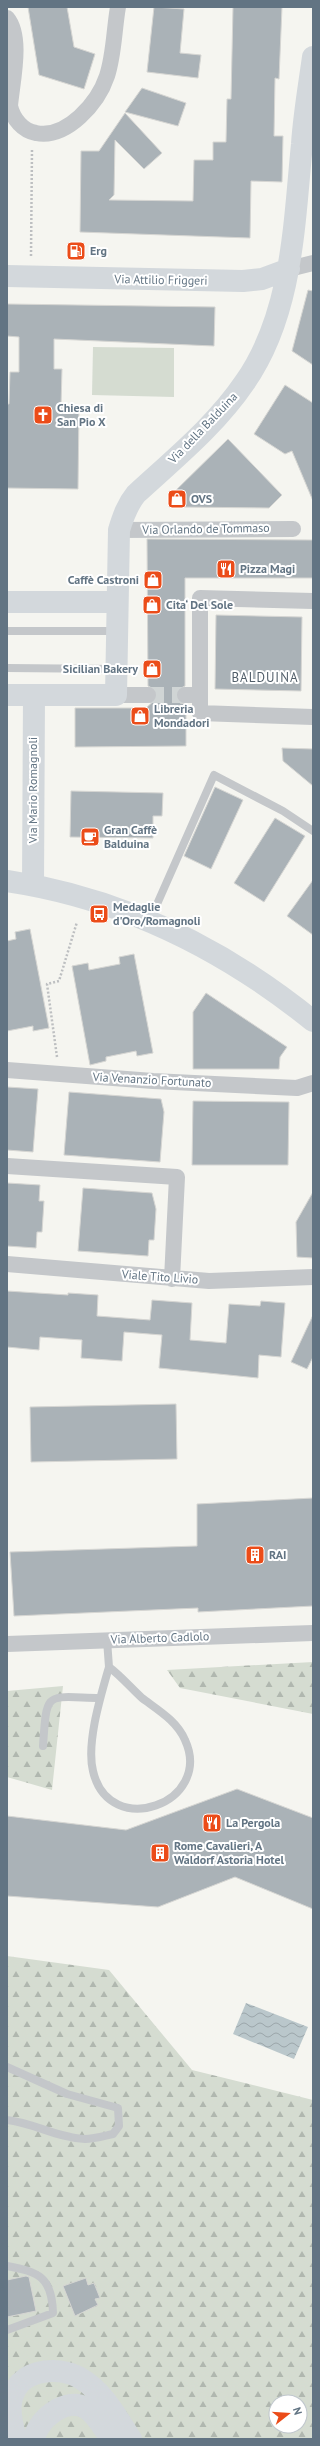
<svg xmlns="http://www.w3.org/2000/svg" width="320" height="2446" font-family="'PT Sans',sans-serif">
<style>
.forest{fill:url(#forest-firs);fill-rule:evenodd}
.park{fill:#d5dcd1}
.water{fill:url(#water-waves)}
.building{fill:#aab2b7;stroke:#d6d6d3}
.lines{fill:none;stroke-linecap:round;stroke-linejoin:round}
.street-tunnel{stroke:#d0d5d5;stroke-width:16;stroke-dasharray:16 8;stroke-linecap:butt}
.path{stroke:#bdbfc1;stroke-width:2.5;stroke-dasharray:2 2;stroke-linecap:butt}
.lane{stroke:#c4c7ca;stroke-width:8}
.street{stroke:#c4c7ca;stroke-width:16}
.secondary{stroke:#d3d8dc;stroke-width:22}
.labels{text-anchor:middle;stroke-width:4;stroke-linejoin:round;paint-order:stroke}
.poi-label{font-size:12px;font-weight:bold;fill:#627483;stroke:#fff;text-anchor:start}
.street-label{font-size:12px;fill:#627483;stroke:#fff}
.neighbourhood-label{font-size:13px;letter-spacing:1px;fill:#505d68;stroke:#fff}
</style>
<defs>
<pattern id="forest-firs" width="22" height="20" patternUnits="userSpaceOnUse"><rect width="22" height="20" fill="#d5dcd1"/><path d="M5 1l3.5 6h-7zM16 11l3.5 6h-7z" fill="#b0b7af"/></pattern>
<pattern id="water-waves" width="16" height="10" patternUnits="userSpaceOnUse"><rect width="16" height="10" fill="#bac7cb"/><path d="M0 5q4-4 8 0t8 0" fill="none" stroke="#9ba6aa"/></pattern>
</defs>
<rect width="100%" height="100%" fill="#f5f5f0"/>
<path class="forest" d="M313,1662V1714L180,1688L167,1670Z
M63,1686L52,1790L7,1777V1691Z
M7,1956L109,1970L192,2070L313,2100V2439H7ZM276,2402H300V2426H276Z"/>
<path class="park" d="M93,347L174,348V397L92,395Z"/>
<path class="water" d="M246,2003L308,2027L294,2059L233,2034Z"/>
<path class="building" d="M28,7H67L74,47L95,54L84,89L39,75Z
M154,7L184,9L180,53L201,55L198,78L147,72Z
M233,7H282L279,79L275,78L274,136H283L282,182L251,181L250,238L80,232L81,151H99L125,113L162,153L144,169L115,140L114,195L109,200L193,201L194,160H213V142H226L227,99H231Z
M142,88L186,103L178,126L125,112Z
M308,290L313,291V365L292,351Z
M7,304L215,307L214,346L54,339V369H62L61,406H79L78,489L7,488V404H9L10,372H19V337L7,336Z
M285,385L313,403V501L292,451L285,454L254,434Z
M228,439L282,495L269,508L180,507L170,496Z
M147,539L313,540V578H185V686L177,690L176,695L180,703L186,704V746L75,747V708H146L156,699V690L148,686Z
M216,615L302,617L301,691L215,689Z
M282,748L313,749V786L283,761Z
M215,787L243,800L211,869L184,856Z
M71,791L163,793L162,816H153V838L70,837Z
M275,818L305,836L264,902L234,883Z
M313,880V935L287,916Z
M30,929L49,1028L33,1031V1026L7,1031V941L16,939L15,932Z
M134,954L153,1053L137,1056L136,1051L106,1057V1061L90,1065L72,966L88,963L89,970L120,964L119,957Z
M206,993L287,1047L280,1057L279,1069H193V1012Z
M7,1087L38,1089L33,1152L7,1150Z
M69,1092L161,1099L164,1112L160,1162L64,1155Z
M193,1101L289,1102L288,1165H192Z
M7,1183L40,1185L39,1201H44L42,1232H37L36,1248L7,1246Z
M83,1188L152,1193L156,1209L154,1240H149L148,1256L78,1251Z
M313,1192V1258L297,1257L296,1222Z
M7,1291L68,1295V1293L98,1295L97,1316L150,1320L152,1300L192,1303L190,1340L226,1343L229,1304L260,1306L261,1301L285,1303L281,1357L259,1355L258,1378L159,1368L162,1335L124,1332L122,1361L81,1358L82,1340L40,1337L39,1350L7,1347Z
M313,1315V1357L307,1369L291,1362Z
M176,1404L177,1459L31,1462L30,1407Z
M313,1498V1606L198,1612V1608L14,1616L10,1552L197,1546V1504Z
M237,1789L313,1818V1909L235,1877L158,1907L7,1896V1816L126,1830Z
M26,2276L29,2277L36,2311L7,2317V2280Z
M86,2278L88,2285L94,2283L100,2298L95,2299L98,2305L75,2316L63,2286Z"/>
<g class="lines">
<path class="street-tunnel" d="M148,695H185"/>
<path class="path" d="M31,256L32,149
M57,1057L47,984L59,981L77,922"/>
<path class="lane" d="M7,631H116
M7,668L116,669
M150,920L214,775L283,811L313,831
M107,1640L109,1667C121,1676 131,1688 142,1698C158,1710 177,1721 185,1740C214,1803 109,1841 93,1771C86,1743 101,1695 109,1667
M43,1746C47,1689 45,1697 100,1698
M7,2067L67,2094L118,2108L119,2126L113,2134C104,2136 94,2139 85,2139C58,2138 34,2123 7,2120
M7,2266C39,2272 52,2277 53,2313L7,2330"/>
<path class="street" d="M7,18C23,37 12,82 10,106C13,119 23,131 36,133C67,139 98,103 107,76C114,55 114,30 118,7
M289,269L313,263
M119,530L293,529
M313,601L200,598V713L313,717
M116,695H148
M185,695H200
M7,1070L153,1081L297,1088L313,1083
M7,1166L177,1177L172,1279
M7,1264L209,1281L313,1277
M7,1644L313,1633"/>
<path class="secondary" d="M7,276L243,281L262,279L289,269
M7,602H117
M7,695H116L119,530C123,517 127,505 136,494C174,459 216,425 245,382C293,313 294,223 302,144C304,114 309,86 313,57
M7,881C121,898 224,949 313,1021
M33,885L34,696
M16,2439C13,2428 9,2414 11,2403C15,2370 56,2364 80,2378C103,2391 117,2417 131,2439
M34,2439C37,2420 66,2396 86,2408C97,2415 104,2429 111,2439"/>
</g>
<defs>
<g id="fuel-square" transform="scale(1)"><rect x="-9" y="-9" width="18" height="18" rx="4" fill="#eb4c19" stroke="#fff"/><path d="M-5.5-6h7V0h2V4h1.3V-2.5L3-4.5l.8-.8L6-3V5H2.5V1h-1V6h-7ZM-4.2-4.7v3.2H.2V-4.7Z" fill="#fff"/></g>
<g id="church-square" transform="scale(1)"><rect x="-9" y="-9" width="18" height="18" rx="4" fill="#eb4c19" stroke="#fff"/><path d="M-1.2-6h2.4v3.5h3.3v2.4h-3.3V6h-2.4V-.1h-3.3v-2.4h3.3Z" fill="#fff"/></g>
<g id="shop-square" transform="scale(1)"><rect x="-9" y="-9" width="18" height="18" rx="4" fill="#eb4c19" stroke="#fff"/><path d="M-5-2.5h2.3a2.7 3.5 0 0 1 5.4 0H5L5.5 6h-11ZM-1.5-2.5h3a1.5 2.3 0 0 0-3 0Z" fill="#fff"/></g>
<g id="restaurant-square" transform="scale(1)"><rect x="-9" y="-9" width="18" height="18" rx="4" fill="#eb4c19" stroke="#fff"/><path d="M-5-6h1v4h1v-4h1v4h1v-4h1v5L-1.5 .5V6h-2V.5L-5-1ZM5-6V6H3V1.5H1.5Q1.5-4 5-6Z" fill="#fff"/></g>
<g id="cafe-square" transform="scale(1)"><rect x="-9" y="-9" width="18" height="18" rx="4" fill="#eb4c19" stroke="#fff"/><path d="M-5.5-4.5H6V0H3Q3 3.5 0 3.5H-2.5Q-5.5 3.5-5.5 0ZM3-3.2v2h1.7v-2ZM-6 4.5H4V6H-6Z" fill="#fff"/></g>
<g id="bus-square" transform="scale(1)"><rect x="-9" y="-9" width="18" height="18" rx="4" fill="#eb4c19" stroke="#fff"/><path d="M-5-6H5V4H4V6H2V4H-2V6H-4V4H-5ZM-3.5-4V0h7V-4ZM-3.5 1.2v1.5H-2V1.2ZM2 1.2v1.5H3.5V1.2Z" fill="#fff"/></g>
<g id="building-square" transform="scale(1)"><rect x="-9" y="-9" width="18" height="18" rx="4" fill="#eb4c19" stroke="#fff"/><path d="M-4-6H4V6H1V3H-1V6H-4ZM-2.5-4.3h1.7v1.8h-1.7ZM.8-4.3h1.7v1.8H.8ZM-2.5-1h1.7V.8h-1.7ZM.8-1h1.7V.8H.8Z" fill="#fff"/></g>
</defs>
<g fill-rule="evenodd">
<use href="#fuel-square" x="76" y="251"/>
<use href="#church-square" x="43" y="415"/>
<use href="#shop-square" x="177" y="499"/>
<use href="#restaurant-square" x="226" y="569"/>
<use href="#shop-square" x="153" y="580"/>
<use href="#shop-square" x="152" y="605"/>
<use href="#shop-square" x="152" y="669"/>
<use href="#shop-square" x="140" y="716"/>
<use href="#cafe-square" x="90" y="837"/>
<use href="#bus-square" x="99" y="914"/>
<use href="#building-square" x="255" y="1555"/>
<use href="#restaurant-square" x="212" y="1823"/>
<use href="#building-square" x="160" y="1853"/>
</g>
<g class="labels">
<g class="poi-label">
<text x="90" y="255">Erg</text>
<text x="57" y="412">Chiesa di<tspan x="57" dy="14">San Pio X</tspan></text>
<text x="191" y="503">OVS</text>
<text x="240" y="573">Pizza Magi</text>
<text x="139" y="584" text-anchor="end">Caffè Castroni</text>
<text x="166" y="609">Cita‘ Del Sole</text>
<text x="138" y="673" text-anchor="end">Sicilian Bakery</text>
<text x="154" y="713">Libreria<tspan x="154" dy="14">Mondadori</tspan></text>
<text x="104" y="834">Gran Caffè<tspan x="104" dy="14">Balduina</tspan></text>
<text x="113" y="911">Medaglie<tspan x="113" dy="14">d'Oro/Romagnoli</tspan></text>
<text x="269" y="1559">RAI</text>
<text x="226" y="1827">La Pergola</text>
<text x="174" y="1850">Rome Cavalieri, A<tspan x="174" dy="14">Waldorf Astoria Hotel</tspan></text>
</g>
<g class="street-label">
<text transform="translate(161 280) rotate(1)" y="4">Via Attilio Friggeri</text>
<text transform="translate(203 428) rotate(-46)" y="4">Via della Balduina</text>
<text transform="translate(206 529) rotate(-1)" y="4">Via Orlando de Tommaso</text>
<text transform="translate(33 790) rotate(-90)" y="4">Via Mario Romagnoli</text>
<text transform="translate(152 1080) rotate(3)" y="4">Via Venanzio Fortunato</text>
<text transform="translate(160 1277) rotate(4)" y="4">Viale Tito Livio</text>
<text transform="translate(160 1638) rotate(-2)" y="4">Via Alberto Cadlolo</text>
</g>
<g class="neighbourhood-label">
<text x="265" y="682">BALDUINA</text>
</g>
</g>
<rect width="320" height="2446" fill="none" stroke="#627483" stroke-width="16"/>
<g transform="translate(288 2414) rotate(73)"><circle r="19" fill="#ffffff" stroke="#c0c7cd"/>
<path d="M0-3L7 15L0 10L-7 15Z" fill="#eb4c19"/>
<text y="-6" font-size="11" font-weight="bold" text-anchor="middle" fill="#627483">N</text>
</g>
</svg>
